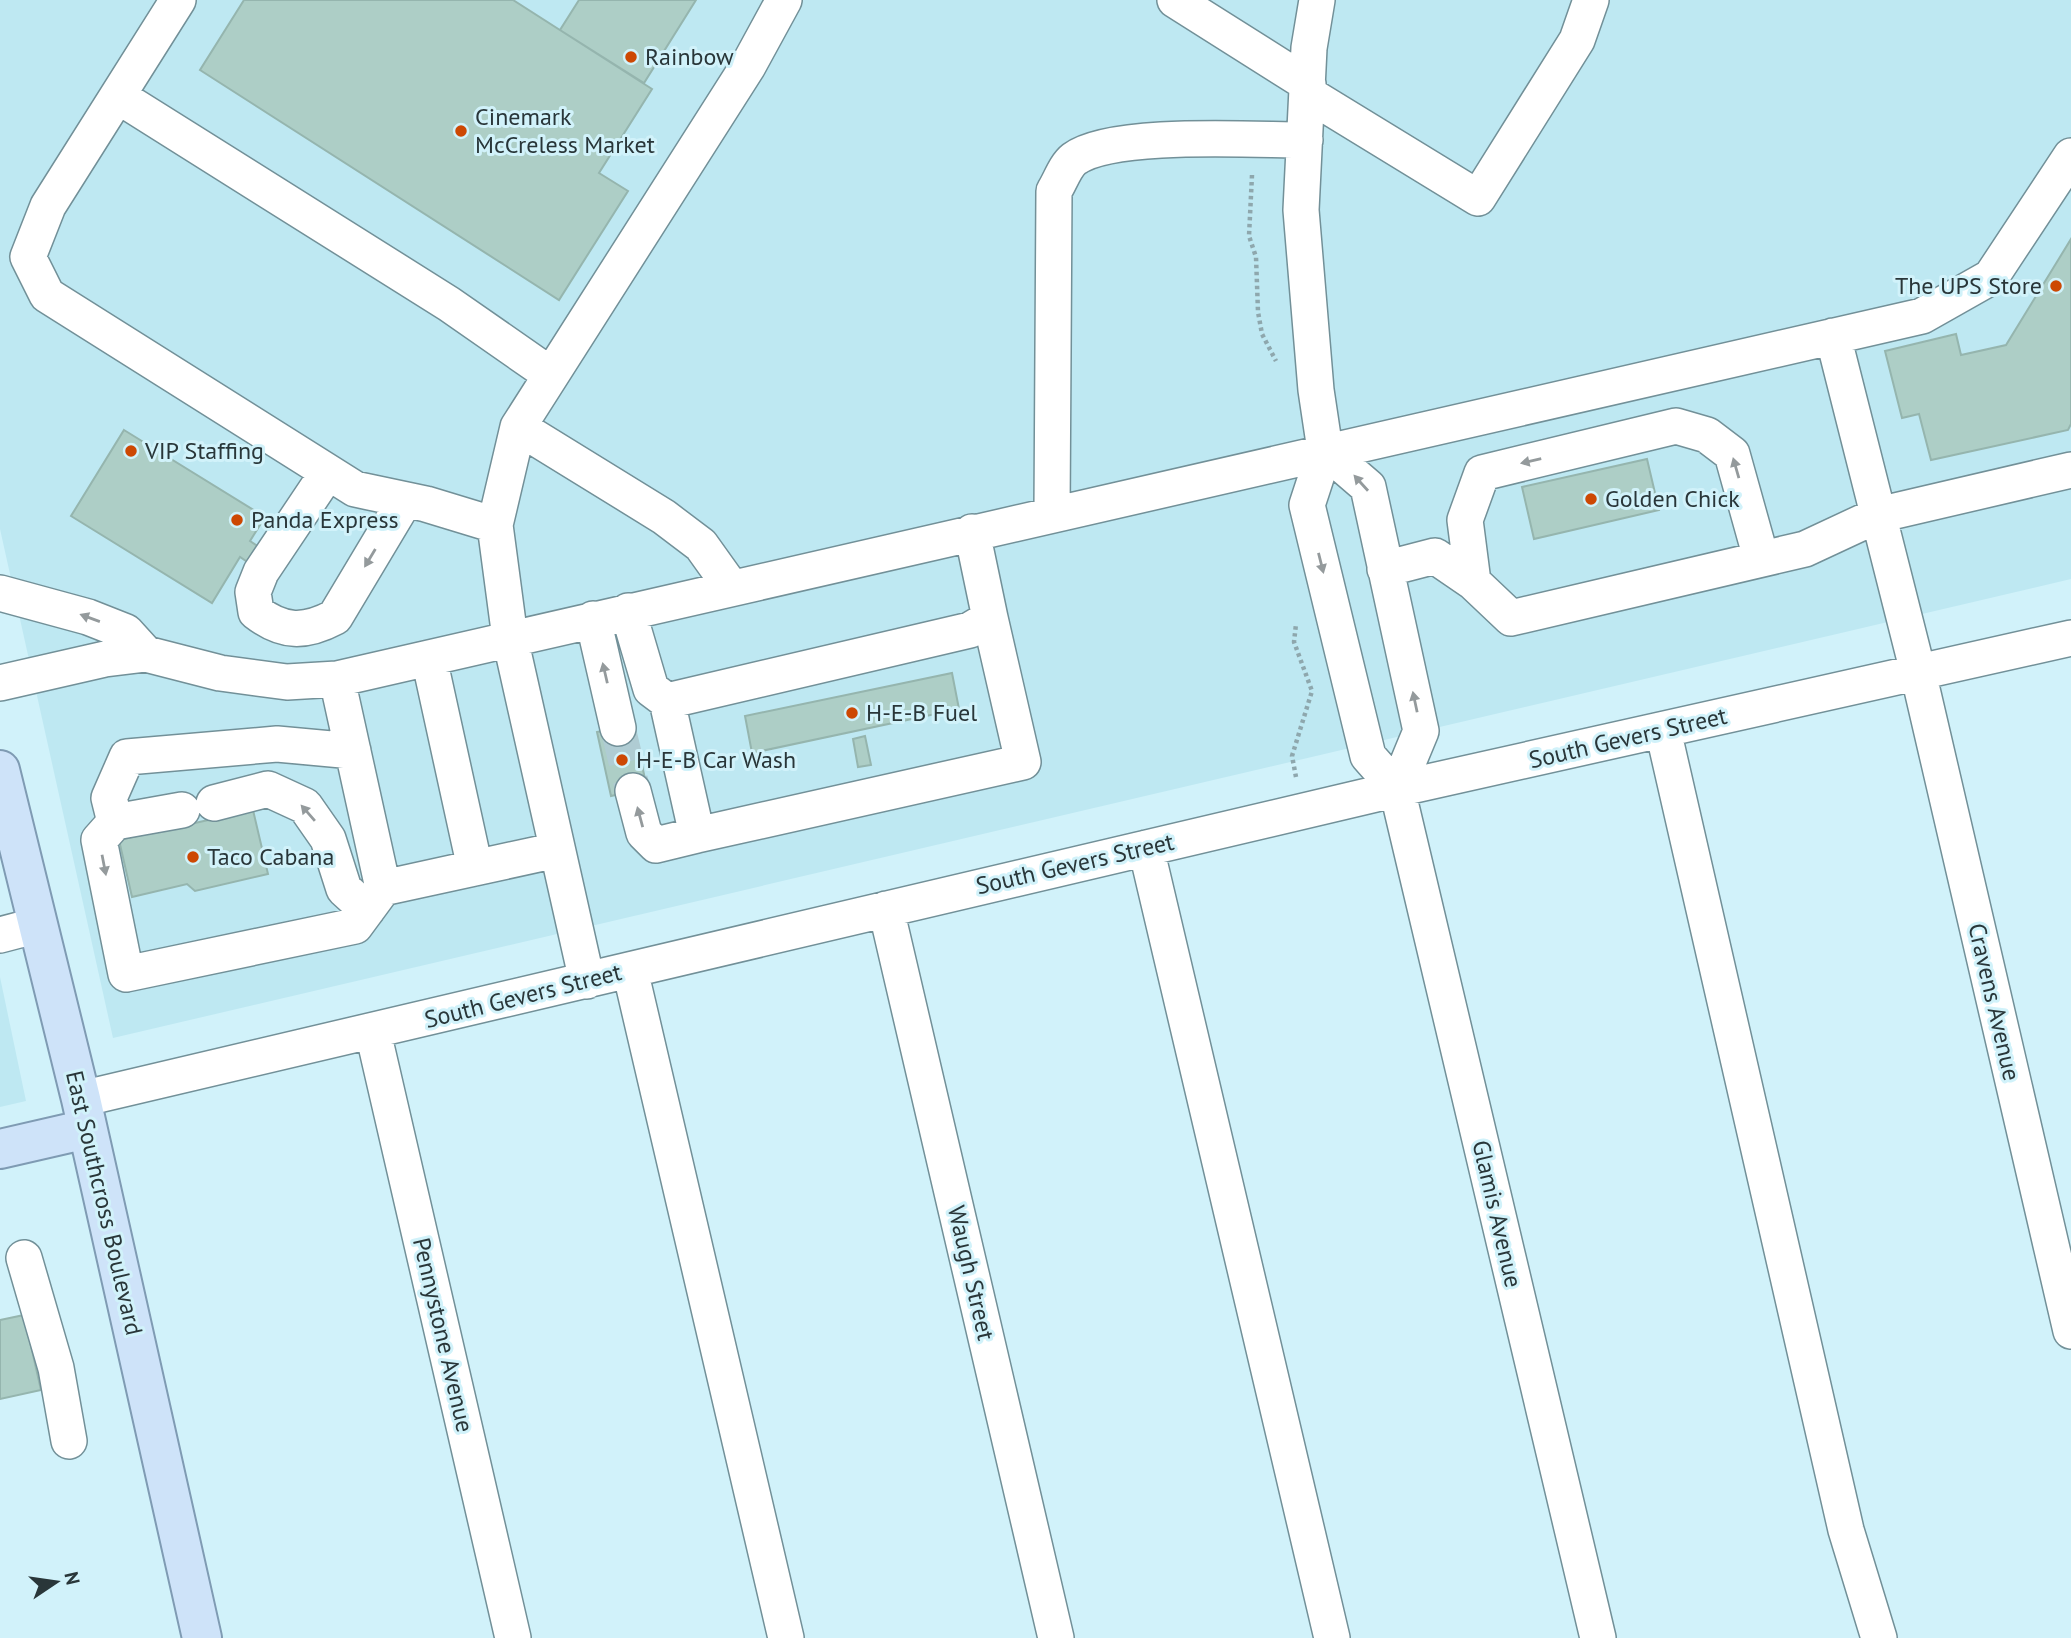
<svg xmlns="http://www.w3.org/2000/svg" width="2071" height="1638" font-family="'PT Sans',sans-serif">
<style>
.built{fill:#bee8f2}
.building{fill:#adcec6;stroke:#95b5ae;stroke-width:2}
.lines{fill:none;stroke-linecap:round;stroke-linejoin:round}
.minor-tunnel{stroke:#afccd3;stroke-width:35;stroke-dasharray:35 18;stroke-linecap:butt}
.minor-casing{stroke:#729098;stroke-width:38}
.major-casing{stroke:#7f9bb3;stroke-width:42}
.path{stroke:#8ea7ad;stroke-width:4.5;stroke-dasharray:3.5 3.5;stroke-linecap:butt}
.minor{stroke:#fff;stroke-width:35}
.major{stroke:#cee3f9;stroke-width:38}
.oneway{fill:#949a9c}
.poi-dot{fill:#cd4803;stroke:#d1f2fa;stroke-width:2.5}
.labels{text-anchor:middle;stroke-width:6;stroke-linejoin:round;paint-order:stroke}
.poi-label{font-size:24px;fill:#293639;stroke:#d1f2fa;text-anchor:start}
.street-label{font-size:24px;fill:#293639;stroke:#d1f2fa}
</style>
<rect width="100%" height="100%" fill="#d1f2fa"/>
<path class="built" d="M0,0H2071V579L113,1038L0,529Z
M0,977L26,1101L0,1107Z"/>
<path class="building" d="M244,0H513L652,89L599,173L628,191L559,300L200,70Z
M579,0H696L644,83L560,30Z
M2071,239V424L2068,430L1931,460L1919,414L1902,418L1885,351L1956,334L1961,355L2006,345Z
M124,430L265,517L250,541L259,547L249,563L240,557L212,603L71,516Z
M1647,459L1659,510L1534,539L1522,487Z
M952,673L959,709L752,753L745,716Z
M633,724L647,788L611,796L597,732Z
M865,736L871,765L858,767L853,739Z
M253,810L268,874L195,891L187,884L132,897L119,840Z
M24,1315L41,1390L0,1399V1320Z"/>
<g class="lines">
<path class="minor-tunnel" d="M618,728L633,791"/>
<g class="minor-casing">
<path id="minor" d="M178,0L48,206L28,257L47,295L355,489L426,504L495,525
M1175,0L1308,84
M1317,0L1309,48L1301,210L1316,390L1325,450L1307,505L1368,756L1397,789L1598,1638
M1308,94L1478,198L1577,40L1591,0
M118,96L449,304L551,375
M1833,336L1918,672L2071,1331
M518,427L664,517L701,545L731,587
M1325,450L1368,487L1421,731L1397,789
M328,472L261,572L253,592L256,612C283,633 305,633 335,617L405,500
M1052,513L1054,191C1060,182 1065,166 1074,159C1112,131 1253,140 1305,140
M1385,569L1435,556L1473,582L1511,618L1805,549L1878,515L2071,470
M1473,582L1465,520L1482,473L1676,426L1707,435L1732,454L1761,558
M0,593L88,617L126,632L146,654
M628,611L651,689L667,701L970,630L990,618L972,532
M593,619L618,728
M429,658L475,868
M337,679L383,888L557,850
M0,683L105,659L146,654L220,673L287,682L337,679L1922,316L1991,277L2071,156
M667,701L697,835L1023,762L990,618
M1663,730L1846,1530L1879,1638
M633,791L644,833L656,845L697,835
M214,803L268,789L305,806L328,839L344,889L367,910
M182,810L115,822L99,840L126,974L355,926L383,888
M115,822L109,798L127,757L277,744L353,751
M1146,848L1332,1638
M886,909L1056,1638
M0,935L38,925
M630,970L786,1638
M587,981L510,638L495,525L518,427L748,66L784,0
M373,1032L513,1638
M81,1099L1397,789L2071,638
M24,1258L56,1368L69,1441"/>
</g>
<g class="major-casing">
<path id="major" d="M0,770L81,1099L202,1638
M0,1149L87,1129"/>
</g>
<path class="path" d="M1252,175L1249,236L1256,257L1258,312L1262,334L1276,361
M1296,777L1292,756L1312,691L1294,642L1296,624"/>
<use href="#minor" class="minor"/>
<use href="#major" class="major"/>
</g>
<defs><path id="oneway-solid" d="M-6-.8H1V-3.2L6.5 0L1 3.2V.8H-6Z" transform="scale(1.75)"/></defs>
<g class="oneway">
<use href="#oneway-solid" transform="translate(1531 461) rotate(167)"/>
<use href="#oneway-solid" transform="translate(1736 468) rotate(-106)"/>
<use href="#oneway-solid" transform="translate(1361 483) rotate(-132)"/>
<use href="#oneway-solid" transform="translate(370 558) rotate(121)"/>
<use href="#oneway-solid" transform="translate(1321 563) rotate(76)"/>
<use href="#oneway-solid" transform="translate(90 618) rotate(-160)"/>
<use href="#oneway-solid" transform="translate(605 673) rotate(-103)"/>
<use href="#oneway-solid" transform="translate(1415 702) rotate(-102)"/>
<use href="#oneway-solid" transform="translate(308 813) rotate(-131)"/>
<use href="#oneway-solid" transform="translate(640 817) rotate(-105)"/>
<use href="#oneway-solid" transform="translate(104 865) rotate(79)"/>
</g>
<g class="poi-dot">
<circle cx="631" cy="57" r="7"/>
<circle cx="461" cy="131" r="7"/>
<circle cx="2056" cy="286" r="7"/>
<circle cx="131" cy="451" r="7"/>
<circle cx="1591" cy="499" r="7"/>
<circle cx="237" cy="520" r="7"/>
<circle cx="852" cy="713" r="7"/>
<circle cx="622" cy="760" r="7"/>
<circle cx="193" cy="857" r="7"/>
</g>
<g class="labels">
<g class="poi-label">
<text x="645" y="65">Rainbow</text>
<text x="475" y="125">Cinemark<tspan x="475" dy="28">McCreless Market</tspan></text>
<text x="2042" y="294" text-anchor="end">The UPS Store</text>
<text x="145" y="459">VIP Staffing</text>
<text x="1605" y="507">Golden Chick</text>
<text x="251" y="528">Panda Express</text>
<text x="866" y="721">H-E-B Fuel</text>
<text x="636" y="768">H-E-B Car Wash</text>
<text x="207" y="865">Taco Cabana</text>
</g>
<g class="street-label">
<text transform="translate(1628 738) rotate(-13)" y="8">South Gevers Street</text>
<text transform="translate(1075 864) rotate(-13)" y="8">South Gevers Street</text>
<text transform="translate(523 996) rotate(-14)" y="8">South Gevers Street</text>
<text transform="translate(1994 1002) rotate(77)" y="8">Cravens Avenue</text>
<text transform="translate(104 1203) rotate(77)" y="8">East Southcross Boulevard</text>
<text transform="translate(1497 1214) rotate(77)" y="8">Glamis Avenue</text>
<text transform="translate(971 1273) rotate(77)" y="8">Waugh Street</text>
<text transform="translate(443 1335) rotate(77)" y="8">Pennystone Avenue</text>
</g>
</g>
<g transform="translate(56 1582) rotate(77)" stroke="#d1f2fa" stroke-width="5" paint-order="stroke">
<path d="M0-5L12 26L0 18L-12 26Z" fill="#293639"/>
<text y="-10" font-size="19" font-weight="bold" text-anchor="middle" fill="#293639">N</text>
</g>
</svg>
